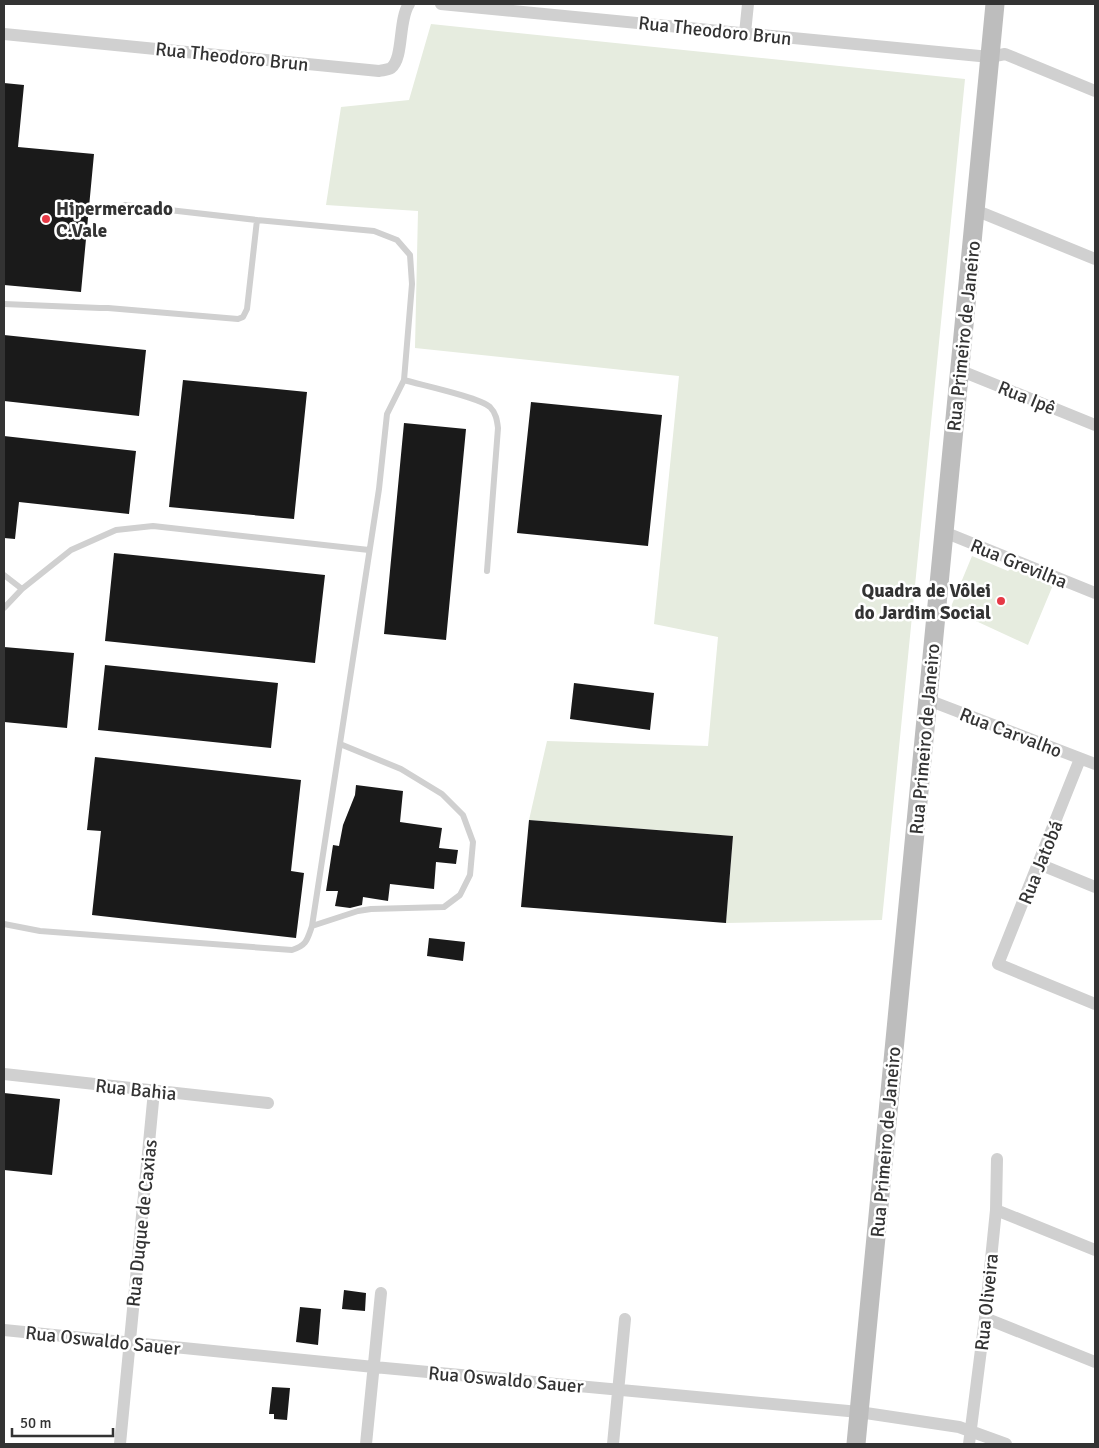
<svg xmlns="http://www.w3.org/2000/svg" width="1099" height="1448" font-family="Signika,sans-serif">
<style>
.green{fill:#e6ecdf}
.building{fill:#1a1a1a}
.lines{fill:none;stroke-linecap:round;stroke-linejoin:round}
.lane{stroke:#d0d0d0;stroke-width:6}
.street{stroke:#d0d0d0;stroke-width:12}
.secondary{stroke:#bdbdbd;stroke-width:19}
.poi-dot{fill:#e63946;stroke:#fff;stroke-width:2}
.labels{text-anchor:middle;stroke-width:5;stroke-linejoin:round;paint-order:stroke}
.street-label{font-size:19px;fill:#333;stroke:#fff}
.poi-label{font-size:19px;font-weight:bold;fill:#333;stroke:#fff;text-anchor:start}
</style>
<rect width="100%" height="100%" fill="#fff"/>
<path class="green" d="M431,24L965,79L882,920L726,923L733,836L529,820L547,741L708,746L718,637L654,624L679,376L415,348L418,211L326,205L341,107L409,100Z
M972,556L1008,571L1011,568L1053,585L1028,645L950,609Z"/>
<path class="building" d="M4,83L24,85L18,147L94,154L81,292L4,285Z
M4,335L146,350L139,416L4,401Z
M183,380L307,392L294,519L169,507Z
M531,402L662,415L648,546L517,533Z
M404,423L466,429L446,640L384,634Z
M4,436L136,451L129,514L19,502L15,539L4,538Z
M114,553L325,575L315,663L105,641Z
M4,647L74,653L67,728L4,722Z
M105,665L278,683L271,748L98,730Z
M574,683L654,693L650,730L570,719Z
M95,757L301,780L291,871L304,873L296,938L92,915L101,831L87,830Z
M356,785L403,791L400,822L442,828L439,848L458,850L456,864L436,862L434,889L390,884L388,901L363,897L362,905L350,908L335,906L338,891H326L333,845L339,846L343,825L355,795Z
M529,820L733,836L726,923L521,907Z
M429,938L465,942L463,961L427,956Z
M4,1093L60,1099L52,1175L4,1170Z
M344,1290L366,1293L365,1311L342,1309Z
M300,1307L321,1309L318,1345L296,1342Z
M272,1387L290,1388L287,1420L274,1419V1414H269Z"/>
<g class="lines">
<path class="lane" d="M4,304L100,308H108L238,319L243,317L247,309L257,220
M404,380C421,385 479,397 490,407C496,413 497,420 498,428L487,571
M4,575L22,589
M4,608L22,589L71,550L116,530L153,526L369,550
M4,924L40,931L292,950C307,945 307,940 312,926L379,489L387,414L404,380L412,284L410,255L397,240L374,231L257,220L125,205
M312,926L358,911L371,909L444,907L460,895L470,875L473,842L463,815L442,794L401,769L340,744"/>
<path class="street" d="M441,4L990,57L1005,54L1095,91
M745,33L748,4
M4,34L379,71C383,70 388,70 391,68C404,58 398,20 409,4
M975,210L1095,259
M959,370L1095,425
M944,532L1095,593
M928,700L1095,764
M1080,759L998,964L1095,1004
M1039,864L1095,887
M4,1074L268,1103
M996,1210L1095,1250
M985,1318L1095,1362
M4,1330L374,1367L859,1412L959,1427L1006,1444
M120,1444L154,1091
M366,1444L381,1293
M613,1444L625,1319
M969,1444L985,1318L996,1210L997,1159"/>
<path class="secondary" d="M856,1444L995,4"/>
</g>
<g class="poi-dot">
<circle cx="46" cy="219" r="5"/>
<circle cx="1001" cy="601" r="5"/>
</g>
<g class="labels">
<g class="street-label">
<text transform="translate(715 30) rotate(6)" y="7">Rua Theodoro Brun</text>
<text transform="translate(232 56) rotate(6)" y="7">Rua Theodoro Brun</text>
<text transform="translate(963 336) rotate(-84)" y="7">Rua Primeiro de Janeiro</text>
<text transform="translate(1027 397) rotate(22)" y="7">Rua Ipê</text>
<text transform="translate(1019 563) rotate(22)" y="7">Rua Grevilha</text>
<text transform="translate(1011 732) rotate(21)" y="7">Rua Carvalho</text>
<text transform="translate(924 739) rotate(-85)" y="7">Rua Primeiro de Janeiro</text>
<text transform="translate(1040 862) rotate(-68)" y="7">Rua Jatobá</text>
<text transform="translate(136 1089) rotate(6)" y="7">Rua Bahia</text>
<text transform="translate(885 1142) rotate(-85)" y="7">Rua Primeiro de Janeiro</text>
<text transform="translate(141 1223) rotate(-84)" y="7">Rua Duque de Caxias</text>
<text transform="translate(986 1302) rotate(-84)" y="7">Rua Oliveira</text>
<text transform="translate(103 1340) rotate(6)" y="7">Rua Oswaldo Sauer</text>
<text transform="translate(506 1379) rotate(5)" y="7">Rua Oswaldo Sauer</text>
</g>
<g class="poi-label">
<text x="56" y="215">Hipermercado<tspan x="56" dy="22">C.Vale</tspan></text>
<text x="991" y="597" text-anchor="end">Quadra de Vôlei<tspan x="991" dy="22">do Jardim Social</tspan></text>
</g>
</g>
<rect width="1099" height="1448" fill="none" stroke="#333333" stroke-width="10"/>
<path d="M12 1428v8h101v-8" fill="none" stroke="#333333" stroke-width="2.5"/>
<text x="20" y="1428" font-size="15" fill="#333333" stroke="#ffffff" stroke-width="4" paint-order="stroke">50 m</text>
</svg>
